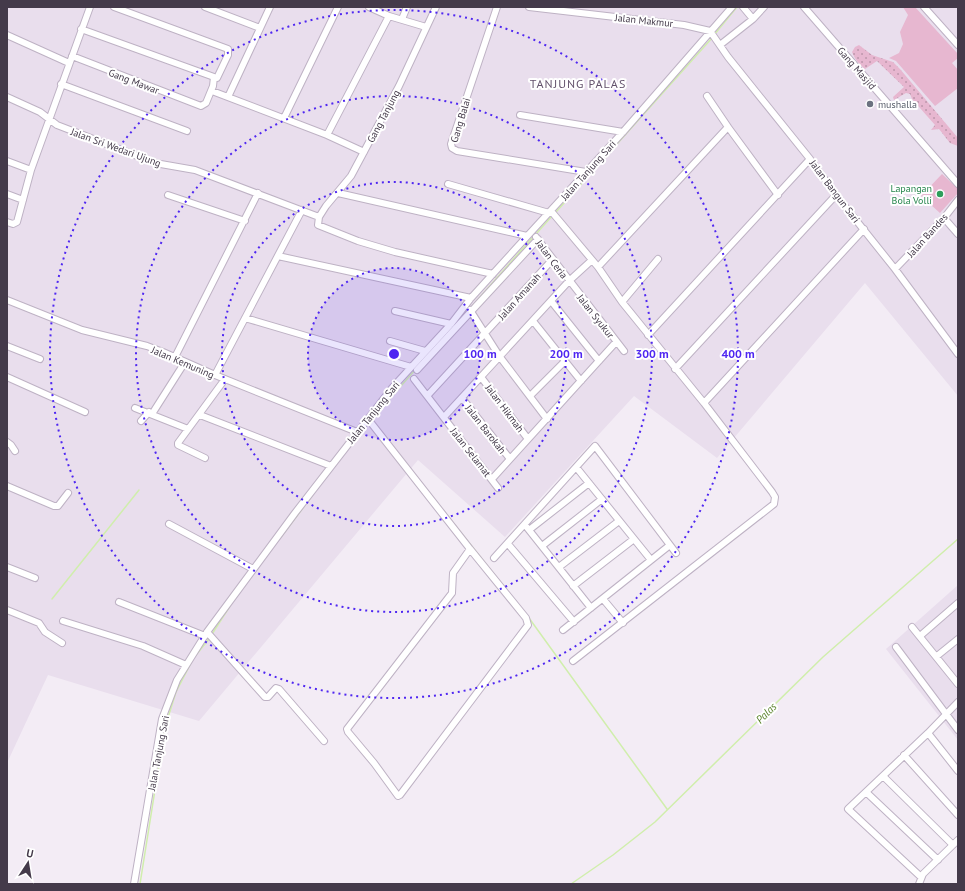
<svg xmlns="http://www.w3.org/2000/svg" width="965" height="891" font-family="'PT Sans',sans-serif">
<style>
.residential{fill:#e9deed}
.grass{fill:#e7b7d0}
.park{fill:url(#park-dots)}
.lines{fill:none;stroke-linecap:round;stroke-linejoin:round}
.stream{stroke:#d0eeac;stroke-width:1.5}
.street-casing{stroke:#beb2c4;stroke-width:8}
.street{stroke:#fff;stroke-width:6}
.ring{fill:none;stroke:#4f27f1;stroke-width:2;stroke-dasharray:2 4}
.worship-dot{fill:#6b7280;stroke:#fff;stroke-width:1.5}
.leisure-dot{fill:#2e9e5b;stroke:#fff;stroke-width:1.5}
.labels{text-anchor:middle;stroke-width:4;stroke-linejoin:round;paint-order:stroke}
.street-label{font-size:10px;fill:#443a4a;stroke:#fff}
.worship-label{font-size:10px;fill:#5b616d;stroke:#fff;text-anchor:start}
.leisure-label{font-size:10px;fill:#27864d;stroke:#fff;text-anchor:end}
.water-label{font-size:11px;font-style:italic;fill:#59822b;stroke:#fff}
.quarter-label{font-size:12px;letter-spacing:1px;fill:#63516c;stroke:#fff}
.centre{fill:#4f27f1;stroke:#fff;stroke-width:2}
.ring-label{font-size:12px;text-anchor:middle;font-weight:bold;fill:#4f27f1;stroke:#fff;stroke-width:4;stroke-linejoin:round;paint-order:stroke}
</style>
<defs>
<pattern id="park-dots" width="8" height="8" patternUnits="userSpaceOnUse"><rect width="8" height="8" fill="#e7b7d0"/><path d="M2 2h.1M6 6h.1" fill="none" stroke="#bd96ab" stroke-width="1.8" stroke-linecap="round"/></pattern>
</defs>
<rect width="100%" height="100%" fill="#f3ecf5"/>
<path class="residential" d="M7,7H958V396L865,283L717,458L634,396L505,537L418,460L199,721L48,675L7,763Z
M958,585V740L886,649Z"/>
<path class="grass" d="M903,7H915L958,54V58L952,63L958,70V88L935,106L896,61L889,58L899,53L903,44L900,32L908,15Z
M942,174L958,189V193L940,213L921,196Z"/>
<path class="park" d="M859,45L872,55L893,62L900,69L958,138V146L950,143L939,129L931,130L935,125L912,99L910,94L906,93L894,100L893,97L904,87L877,61L865,69C859,64 855,60 852,52L855,47Z"/>
<g class="lines">
<path class="stream" d="M714,35L737,7
M556,212L712,38
M536,234L552,216
M473,305L533,237
M371,420L415,370
M412,471L513,598
M281,537L312,496
M52,599L139,490
M529,618L667,809
M212,634L230,606
M196,655L209,639
M140,884L165,727L176,692L192,661
M571,884L613,855L655,822L823,657L958,539"/>
<g class="street-casing">
<path id="street" d="M114,7L228,49V55L217,78L214,77
M205,7L260,28
M369,7L389,16L426,27
M436,7L399,86L351,176L326,206L319,217L318,225L358,241L395,252L493,274
M497,7L451,144L452,148L457,151L586,172
M529,7L684,25L710,31L728,57L810,159L836,195L895,269L958,354
M743,7L753,19L764,7
M804,7L958,184
M924,7L958,45
M402,19L407,7
M7,35L69,63
M720,45L753,19
M72,56L201,106L206,103L213,86L214,77L81,29
M61,84L187,131
M212,91L327,135L364,152
M7,97L40,112L57,125L83,135L155,163L195,170L319,217
M228,97L270,7
M520,115L623,132
M284,118L338,7
M728,127L778,195
M327,135L389,16
M7,161L31,170
M448,184L549,213
M338,193L527,236
M7,194L23,200
M168,195L245,221
M551,211L598,267L622,302L704,403L864,229
M944,218L958,234
M7,222L13,224L17,222L31,170L90,7
M536,237L624,351
M278,256L471,298
M598,267L728,127L707,96
M895,269L944,218L958,200
M7,300L82,330L147,346L163,352L215,375L357,432
M551,301L599,361
M622,302L658,259
M470,310L500,357L547,419
M395,311L451,324
M245,318L411,367
M533,321L581,381
M648,335L810,159
M390,341L425,351
M7,346L40,359
M175,357L258,193
M675,369L836,195
M417,370L538,239
M215,375L302,210
M7,377L85,412
M481,377L528,439
M414,379L498,488
M428,395L553,259
M530,396L565,361
M462,398L510,459
M135,408L188,429
M152,414L185,362
M200,415L331,466
M444,417L569,281L592,260
M368,419L470,549L453,573L452,593L347,729L348,732L374,763L398,796L400,795L528,625L526,618L470,549
M141,421L149,412
M7,442L11,445L15,451
M205,458L178,445V443L225,379
M576,467L651,560
M492,479L616,342
M7,486L54,506H58L68,493
M169,524L253,569
M525,525L591,608
M529,530L589,483
M508,544L574,622
M542,546L602,499
M494,558L595,446L676,553
M7,567L35,578
M559,567L619,521
M573,586L634,539
M603,599L623,623
M119,602L205,636
M7,610L39,623L45,632L62,643
M63,621L143,646L186,665
M912,627L958,684
M563,630L670,545
M207,632L265,697H268L276,688L279,689L324,741
M920,636L958,603
M896,647L958,730
M937,656L958,639
M573,661L774,504L775,497L772,492L704,403
M928,733L958,771
M904,755L958,815
M883,776L953,845
M866,792L938,860
M921,877L848,809L928,733L958,702
M134,884L162,719L177,680L207,632L295,513L392,388L451,324L471,298L531,232L623,132L732,7
M919,884L923,874L958,840"/>
</g>
<use href="#street" class="street"/>
</g>
<circle cx="394" cy="354" r="86" fill="#4f27f1" fill-opacity=".12"/>
<g class="ring">
<circle cx="394" cy="354" r="86"/>
<circle cx="394" cy="354" r="172"/>
<circle cx="394" cy="354" r="258"/>
<circle cx="394" cy="354" r="344"/>
</g>
<circle class="worship-dot" cx="870" cy="104" r="4"/>
<circle class="leisure-dot" cx="940" cy="194" r="4"/>
<g class="labels">
<g class="street-label">
<text transform="translate(644 20) rotate(6)" y="4">Jalan Makmur</text>
<text transform="translate(857 68) rotate(49)" y="4">Gang Masjid</text>
<text transform="translate(134 81) rotate(21)" y="4">Gang Mawar</text>
<text transform="translate(383 116) rotate(-62)" y="4">Gang Tanjung</text>
<text transform="translate(460 120) rotate(-73)" y="4">Gang Balai</text>
<text transform="translate(116 147) rotate(20)" y="4">Jalan Sri Wedari Ujung</text>
<text transform="translate(588 170) rotate(-48)" y="4">Jalan Tanjung Sari</text>
<text transform="translate(835 191) rotate(53)" y="4">Jalan Bangun Sari</text>
<text transform="translate(927 235) rotate(-48)" y="4">Jalan Bandes</text>
<text transform="translate(552 259) rotate(53)" y="4">Jalan Ceria</text>
<text transform="translate(519 296) rotate(-48)" y="4">Jalan Amanah</text>
<text transform="translate(596 316) rotate(52)" y="4">Jalan Syukur</text>
<text transform="translate(183 362) rotate(23)" y="4">Jalan Kemuning</text>
<text transform="translate(505 408) rotate(53)" y="4">Jalan Hikmah</text>
<text transform="translate(373 412) rotate(-51)" y="4">Jalan Tanjung Sari</text>
<text transform="translate(486 429) rotate(52)" y="4">Jalan Barokah</text>
<text transform="translate(471 452) rotate(52)" y="4">Jalan Selamat</text>
<text transform="translate(158 753) rotate(-79)" y="4">Jalan Tanjung Sari</text>
</g>
<g class="worship-label">
<text x="878" y="108">mushalla</text>
</g>
<g class="leisure-label">
<text x="932" y="192">Lapangan<tspan x="932" dy="12">Bola Volli</tspan></text>
</g>
<g class="water-label">
<text transform="translate(766 713) rotate(-45)" y="4">Palas</text>
</g>
<g class="quarter-label">
<text x="578" y="88">TANJUNG PALAS</text>
</g>
</g>
<circle cx="394" cy="354" r="6" class="centre"/>
<g class="ring-label">
<text x="480" y="358">100 m</text>
<text x="566" y="358">200 m</text>
<text x="652" y="358">300 m</text>
<text x="738" y="358">400 m</text>
</g>
<rect width="965" height="891" fill="none" stroke="#443a4a" stroke-width="16"/>
<g transform="translate(28 863) rotate(12)" stroke="#ffffff" stroke-width="3" paint-order="stroke">
<path d="M0-3L7 15L0 10L-7 15Z" fill="#443a4a"/>
<text y="-6" font-size="11" font-weight="bold" text-anchor="middle" fill="#443a4a">U</text>
</g>
</svg>
